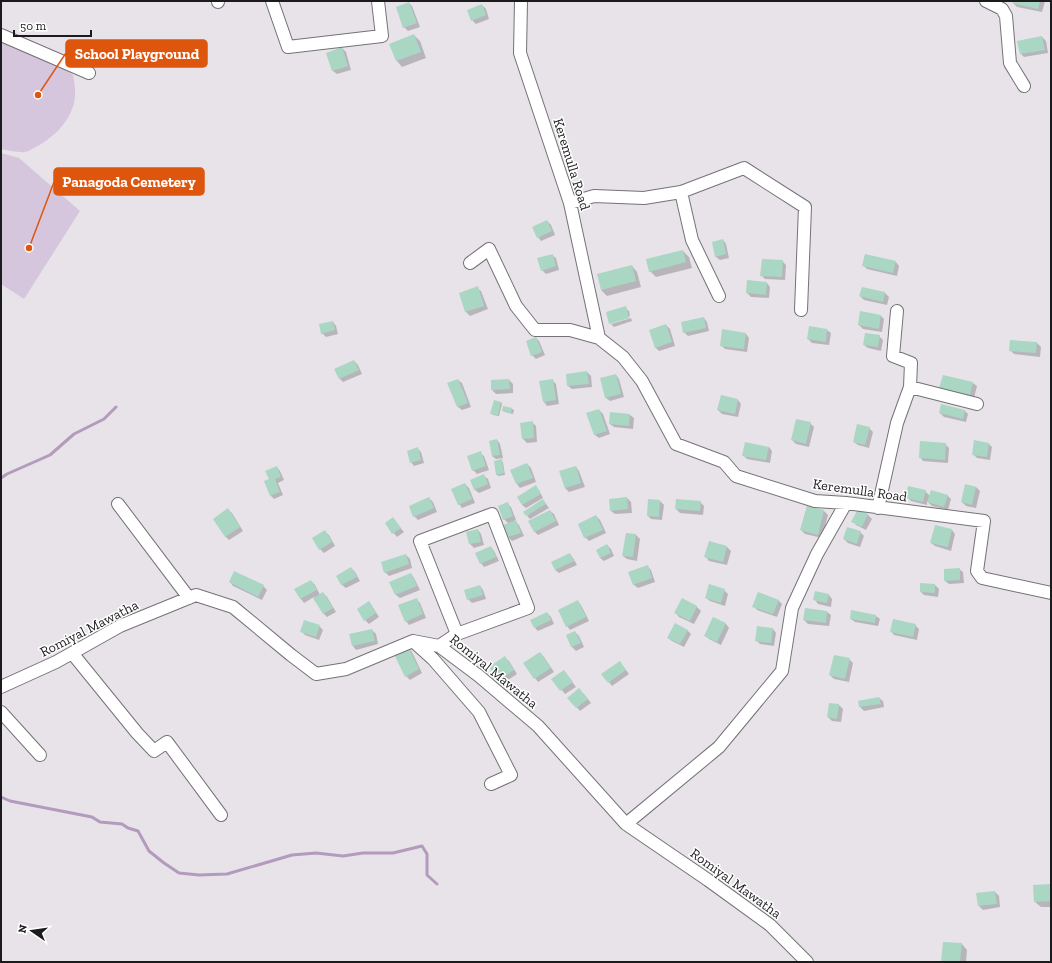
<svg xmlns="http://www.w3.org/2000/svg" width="1052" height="963" font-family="'Zilla Slab',serif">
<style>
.green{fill:#d5c6dd}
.shadow{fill:#0003}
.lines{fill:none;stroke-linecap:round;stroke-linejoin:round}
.stream{stroke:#b29bbc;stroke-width:3}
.building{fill:#aad6c4}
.street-casing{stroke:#757277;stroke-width:14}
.street{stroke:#fff;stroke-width:12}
.labels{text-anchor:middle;stroke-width:3;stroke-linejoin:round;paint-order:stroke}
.street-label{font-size:14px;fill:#1b1a1c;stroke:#fff}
.leader{fill:none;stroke:#de560d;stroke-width:1.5}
.callout-dot{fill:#de560d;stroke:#fff;stroke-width:1.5}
.callout{fill:#de560d;stroke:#de560d;stroke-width:1.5}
.callout-label{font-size:15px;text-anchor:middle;font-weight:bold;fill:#fff}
</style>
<rect width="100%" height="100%" fill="#e7e3e9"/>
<path class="green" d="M1,41L64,68L73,75C75,85 76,94 74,103C69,123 52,139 34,148C31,149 28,152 25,152C21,153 6,150 1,149Z
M1,153L19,158L80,211L24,299L1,284Z"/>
<path class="shadow" d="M1014,1H1045L1042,12L1017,7L1013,3Z
M409,3L412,6L420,27L408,31L404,27Z
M482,5L486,9L489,19L476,24L472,20Z
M414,35L420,41L426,58L402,67L397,61L391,44Z
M1042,37L1046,41L1048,53L1024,57L1021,54Z
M342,48L346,52L351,70L337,74L333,71Z
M547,221L551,225L555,235L541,241L538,237Z
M723,240L726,244L729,258L720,260L716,257Z
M683,251L689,257L692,268L656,277L650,271Z
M552,255L556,258L559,270L546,274L542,270Z
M865,255L896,262L899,266L897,276L867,269L863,265Z
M782,261L786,265L785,280L765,279L761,275Z
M632,266L637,272L641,287L607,296L601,290Z
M767,283L770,287L769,298L751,297L747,293Z
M477,288L481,291L488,309L470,316L466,312L460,294Z
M862,288L885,293L889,297L887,305L864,300L860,296Z
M625,308L629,311L630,316L611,322V324L607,313Z
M881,316L884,319L882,332L863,329L859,325Z
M631,318L632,321L614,327L611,324Z
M704,318L707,322L709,331L688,336L684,332Z
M333,322L336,326L338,334L326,337L322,333Z
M666,325L670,329L675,346L659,351L655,347Z
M827,330L831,333L829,345L812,343L808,339Z
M746,334L749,338L747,352L725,349L721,345Z
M879,336L883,340L881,351L868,348L864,345Z
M536,338L539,341L545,355L536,359L532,355Z
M1037,343L1041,347L1040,357L1014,354L1010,350Z
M354,361L358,365L362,374L343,382L339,378Z
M587,372L591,376L592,387L572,389L568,386Z
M616,375L619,379L624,397L610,401L606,398Z
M458,380L462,383L471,407L462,410L458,407L449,384Z
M509,380L513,384V393L496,394L492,390Z
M552,380L556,384L559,404L547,406L544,402L540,382Z
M973,383L977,386L974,398L944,391L941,387Z
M738,400L741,404L738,417L722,414L718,410Z
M501,402L502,404L499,416L493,415L492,413Z
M504,407L512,409L514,410L513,414L505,412L503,411Z
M599,410L603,414L610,434L599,438L595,435L588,414Z
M964,410L968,414L966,422L944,417L940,413Z
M611,413L630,415L634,418L633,429L614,427L610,424Z
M532,422L536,426L537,442L527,443L523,439L521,424Z
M810,423L814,427L809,447L796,444L792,440Z
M869,428L873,432L869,448L858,445L854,442Z
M497,440L500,444L503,458L496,459L492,456Z
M945,444L949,448L948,463L923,461L920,457Z
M989,444L992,447L990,460L977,458L973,454Z
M769,447L772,451L770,463L747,459L743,455Z
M418,449L421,452L424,463L414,466L411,462Z
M480,453L484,456L489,470L477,474L473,470Z
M501,461L503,462L505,475L498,476L497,474Z
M527,464L531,468L536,482L520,488L517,484Z
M277,467L280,471L284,480L278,483L283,495L274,499L270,495V480Z
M576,467L579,471L585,487L569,492L565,488L560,472Z
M484,476L488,479L491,488L479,493L475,490L472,481Z
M465,484L469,488L475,503L462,508L459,504Z
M966,485L976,487L980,491L976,508L966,506L962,502Z
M535,487L539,490L543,498L526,508L522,505Z
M925,491L930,496L947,495L951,499L948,510L932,506L927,501V505L911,501L907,497Z
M429,498L433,502L437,512L418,520L414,516Z
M627,498L631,502L632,513L615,514L611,511Z
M543,500L549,508L530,519L527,516Z
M660,501L664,505L662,520L651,519L648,516Z
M700,502L704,506L703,515L680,513L676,509Z
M507,503L511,507L516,520H514L519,525L524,536L512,541L508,537L504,526L509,524L504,519Z
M807,507L824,511L828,515L822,538L805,534L801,530Z
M228,510L232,513L243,531L229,540L225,536Z
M858,510L868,515L872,519L866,530L856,525L853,521Z
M550,511L554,514L559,525L538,535L535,532L529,522Z
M596,516L600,520L606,533L589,541L585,537Z
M393,519L404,532L397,537L386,524Z
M478,530L481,534L484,545L474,548L470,544Z
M952,530L955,534L951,551L935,546L931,543Z
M325,532L329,535L335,546L324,553L320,549Z
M860,532L864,536L860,547L848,543L844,539Z
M627,534L636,535L640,539L637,561L627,559L623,556Z
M709,543L727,547L731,551L727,565L709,561L706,557Z
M607,545L611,549L614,556L604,561L600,558Z
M491,547L494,551L499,561L484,567L481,563Z
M570,554L573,558L577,565L559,573L555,570Z
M406,555L410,559L412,568L389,576L385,572Z
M647,566L651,570L655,582L638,588L634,585L629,573Z
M351,568L355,572L360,581L346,588L342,585Z
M959,569L963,572L964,583L949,584L945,581Z
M411,574L414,578L420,590L400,598L396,595L391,582Z
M311,581L315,585L320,595L323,593L327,597L336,612L327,617L324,614L314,597L304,603L301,599L296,590Z
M230,582L263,586L267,590L262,600L233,586Z
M921,584L935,585L939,589L938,597L924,595L921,592Z
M480,586L483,590L486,599L472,603L468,599Z
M724,590L728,594L725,606L710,601L706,598Z
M829,595L832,599L831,607L818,604L815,600Z
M416,599L420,603L426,618L409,625L406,621Z
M682,600L697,607L701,611L694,624L679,617L676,613Z
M778,600L782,604L777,617L757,610L754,606Z
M577,601L581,605L589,621L570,630L567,626Z
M369,602L372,606L379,617L369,624L365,620Z
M827,612L831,615L829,626L808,624L804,620Z
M547,613L551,617L554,624L538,631L535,628Z
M876,616L880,619L878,626L855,622L851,619Z
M713,618L726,624L729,628L721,645L709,639L705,635Z
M915,625L919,629L917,640L894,635L891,631Z
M319,626L323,630L319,640L305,635L301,631Z
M773,629L776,633L774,646L760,644L756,640Z
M372,630L376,634L378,644L356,650L353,646Z
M687,630L691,634L684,647L672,641L668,638Z
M575,632L579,636L584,647L576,651L572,647L567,636Z
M408,648L412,652L422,673L410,680L406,676Z
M540,653L544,657L554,672L538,682L535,678Z
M505,658L509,661L517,674L502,684L498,680Z
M849,659L853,663L849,682L834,679L830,675Z
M620,662L629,674L612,686L609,682Z
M567,675L576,687L565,694L553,679Z
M583,693L591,703L580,711L569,698Z
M879,698L883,701L884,707L864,711L860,707L859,701Z
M830,704L839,705L843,709L841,722L832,721L828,717Z
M1051,885V907H1041L1035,902Z
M995,892L999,896L1000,907L983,910L979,906Z
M962,944L967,950L966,962H942Z"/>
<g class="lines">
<path class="stream" d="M1,478L7,474L50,455L74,434L104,419L116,407
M1,797L10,801L92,817L100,822L122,824L128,828L138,831L149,851L164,863L179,873L199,875L227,874L292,855L316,853L343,856L363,853H393L422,846L427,854V875L437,884"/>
</g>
<path class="building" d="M1013,1H1040L1038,9L1012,3Z
M409,2L417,23L403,28L396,7Z
M482,4L486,15L471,21L467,10Z
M414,34L421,52L396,61L389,44Z
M1042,36L1045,50L1020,54L1017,41Z
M342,47L348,66L332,71L326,53Z
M547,220L552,231L537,238L532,227Z
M723,239L726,254L715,257L712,242Z
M683,250L686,262L649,272L646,259Z
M553,254L556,266L541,271L537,258Z
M865,254L896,261L893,273L862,266Z
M762,259L783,260L782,277L760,276Z
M632,265L636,281L601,290L597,274Z
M747,280L767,282L766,295L746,293Z
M478,286L484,306L465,312L459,293Z
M862,287L885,292L883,302L859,296Z
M626,306L629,318L609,324L606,312Z
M860,311L881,315L879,329L858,325Z
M704,317L706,328L683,333L681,322Z
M333,321L335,330L321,334L319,324Z
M666,324L672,342L655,348L649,330Z
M809,326L827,329L826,342L807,339Z
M722,329L746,333L744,349L720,346Z
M865,333L880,335L878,347L863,345Z
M536,337L542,352L531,356L526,341Z
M1010,340L1037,342L1036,353L1009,351Z
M354,360L359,370L339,379L334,369Z
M587,371L589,384L567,386L566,374Z
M616,374L621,394L605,398L600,378Z
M943,375L973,382L970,395L939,388Z
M458,379L468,403L457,407L447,383Z
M509,379L510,389L491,390V380Z
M553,379L556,400L543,402L539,381Z
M721,395L738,399L735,414L717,410Z
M494,400L501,402L498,415L490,414Z
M941,404L965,410L963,419L939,413Z
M503,406L512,408L511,413L502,411Z
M599,409L607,431L594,435L586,413Z
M610,412L630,414L629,426L609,424Z
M796,419L811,422L806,444L791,440Z
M533,421L534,438L522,439L520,423Z
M857,424L870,427L865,445L853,442Z
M497,439L500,455L492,456L489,441Z
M974,440L989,443L987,457L972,455Z
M920,441L946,443L945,460L919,458Z
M745,442L769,447L766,460L742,456Z
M418,447L421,460L410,463L407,451Z
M481,451L486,466L472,471L467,456Z
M502,459L504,473L496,475L494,461Z
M527,463L533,478L516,484L510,470Z
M277,466L281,477L275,479L280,492L270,496L264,481L269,479L265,471Z
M576,466L581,483L565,488L559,471Z
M484,474L488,484L474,490L470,480Z
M465,483L472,499L458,505L451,489Z
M965,484L976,487L972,505L961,502Z
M536,485L541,494L522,505L517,497Z
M908,486L926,490L923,502L906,498Z
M931,490L948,495L944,507L927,502Z
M429,497L434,508L413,517L409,506Z
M627,497L628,509L610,511L609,499Z
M543,499L546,504L526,516L523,512Z
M648,499L660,500L659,517L647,516Z
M676,499L701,501L700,511L675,509Z
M508,502L513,516L503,520L498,506Z
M807,506L824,510L818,535L800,530Z
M228,508L240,527L225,537L213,519Z
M858,509L868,514L862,527L851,522Z
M550,510L556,521L534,532L528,521Z
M596,515L603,530L584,538L578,524Z
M393,517L401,528L392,534L385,523Z
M516,520L521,533L508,537L503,525Z
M935,525L952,529L948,547L930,543Z
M847,527L861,531L857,544L843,539Z
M478,529L481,542L469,544L466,532Z
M325,530L332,542L319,550L312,538Z
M626,533L636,534L633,557L622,556Z
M709,541L727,546L723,562L704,557Z
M607,544L611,553L600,558L596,550Z
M491,546L496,557L480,564L475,553Z
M570,553L574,561L555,570L551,562Z
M406,554L409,564L384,573L381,562Z
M648,565L652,578L633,585L628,572Z
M351,567L357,577L341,585L336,576Z
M960,568V580L944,581V569Z
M234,571L264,585L258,597L229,582Z
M411,573L417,586L395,595L389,582Z
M311,580L317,590L300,599L294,589Z
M920,583L935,584V593L920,592Z
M709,584L725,589L721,603L705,598Z
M480,585L483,595L467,600L464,590Z
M815,591L829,594L827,603L813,600Z
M323,592L333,608L323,614L313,598Z
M758,592L779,600L773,614L752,607Z
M417,598L423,614L405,622L398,605Z
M682,598L697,606L690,621L674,613Z
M578,600L586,617L566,627L558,610Z
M369,601L376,613L364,621L357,609Z
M805,608L827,611L826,623L803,620Z
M851,610L876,615L875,623L850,619Z
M547,612L551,620L534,628L530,620Z
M713,617L726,623L717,642L704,636Z
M893,619L916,624L913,637L890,632Z
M304,620L320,625L316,637L300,632Z
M675,623L688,630L680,644L667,638Z
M757,626L773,628L771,643L755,641Z
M372,629L375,641L352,646L349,634Z
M575,631L581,643L571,647L566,635Z
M408,647L419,669L405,677L394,654Z
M540,652L551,668L534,679L523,663Z
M834,655L850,658L845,679L829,675Z
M505,656L514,670L498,681L489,667Z
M620,661L626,670L608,683L601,674Z
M564,670L573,682L560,691L551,679Z
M579,688L588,699L576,708L567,698Z
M879,697L881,704L859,707L858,701Z
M829,703L839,704L837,719L827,717Z
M1051,884V901L1034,902L1033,885Z
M995,891L997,904L978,906L976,893Z
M943,942L962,943L960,962H941Z"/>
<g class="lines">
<g class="street-casing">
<path id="street" d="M218,1V2
M272,1L288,47L382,36L378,1
M986,1L1002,9L1006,16L1010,63L1024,86
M1,35L89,73
M681,192L744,168L805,207L801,310
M570,203L594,196L644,198L681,192L692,240L719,296
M470,263L489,249L516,306L535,330H570L599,338L570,203L520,53L521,1
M599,338L623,357L642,381L676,444L724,462L736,476L815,501L846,503L984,521L977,571L982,578L1051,593
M910,387L977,404
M118,504L189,598
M878,508L897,423L910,387L911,363L893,356L897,311
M413,641L433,659L479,712L511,775L491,784
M439,646L457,634L420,541L492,514L528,608L457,634
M72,653L137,733L154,751L167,742L221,815
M1,687L56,662L120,626L196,595L233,607L291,655L316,674L346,669L413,641L439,646L479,676L538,726L626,824L708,880L770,925L807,962
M1,712L40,755
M626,824L719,747L782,671L792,608L817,554L846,503"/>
</g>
<use href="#street" class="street"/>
</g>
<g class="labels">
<g class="street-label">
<text transform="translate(572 164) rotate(73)" y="5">Keremulla Road</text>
<text transform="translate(860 490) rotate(8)" y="5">Keremulla Road</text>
<text transform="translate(89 628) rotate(-27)" y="5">Romiyal Mawatha</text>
<text transform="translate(494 671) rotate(39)" y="5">Romiyal Mawatha</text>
<text transform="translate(736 883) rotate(36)" y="5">Romiyal Mawatha</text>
</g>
</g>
<path class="leader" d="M38 95L66 53M29 248L54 182"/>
<g class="callout-dot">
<circle cx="38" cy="95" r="4"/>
<circle cx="29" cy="248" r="4"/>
</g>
<g class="callout">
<rect x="66" y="40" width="141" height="27" rx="4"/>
<rect x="54" y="168" width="150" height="27" rx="4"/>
</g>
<g class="callout-label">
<text x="137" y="59">School Playground</text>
<text x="129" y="187">Panagoda Cemetery</text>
</g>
<rect width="1052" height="963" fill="none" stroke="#1b1a1c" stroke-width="4"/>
<g transform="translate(32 931) rotate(283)" stroke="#ffffff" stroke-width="3" paint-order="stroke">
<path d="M0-3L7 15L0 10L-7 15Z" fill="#1b1a1c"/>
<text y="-6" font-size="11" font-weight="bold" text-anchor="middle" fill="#1b1a1c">N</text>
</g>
<path d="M14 30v6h77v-6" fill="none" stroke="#1b1a1c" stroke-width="2"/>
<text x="20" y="30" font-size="12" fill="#1b1a1c" stroke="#ffffff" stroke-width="3" paint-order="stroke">50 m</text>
</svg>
